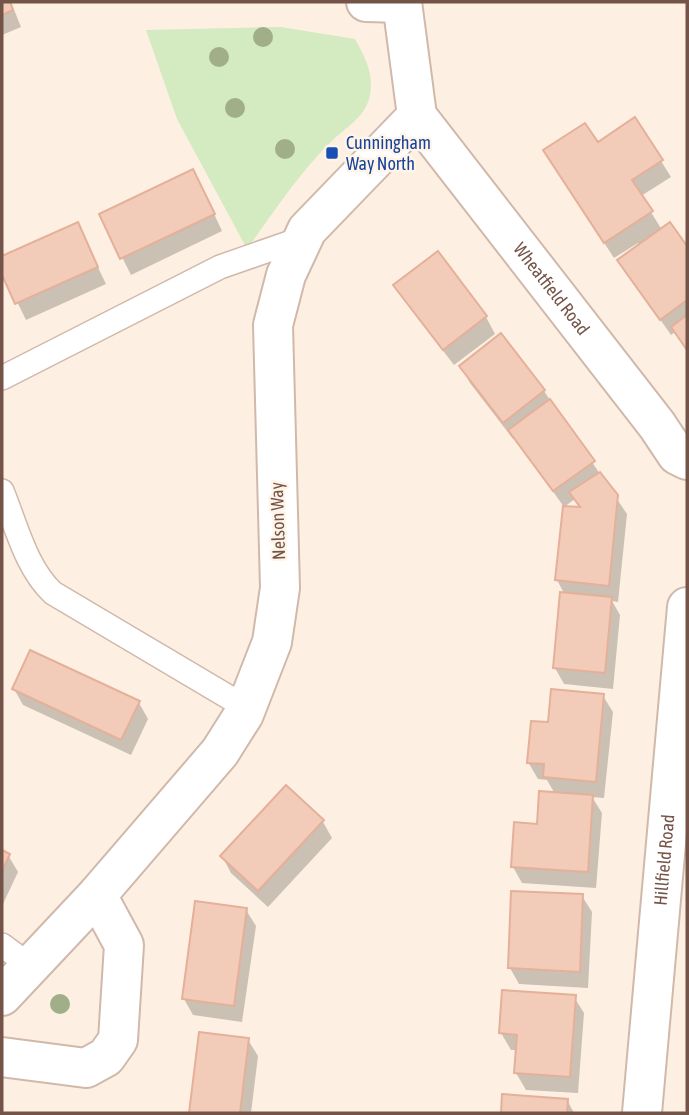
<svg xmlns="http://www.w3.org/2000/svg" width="689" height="1115" font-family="'Asap Condensed',sans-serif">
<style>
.green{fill:#d4eac0}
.shadow{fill:#0003}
.building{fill:#f3cbb9;stroke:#e5b099;stroke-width:2}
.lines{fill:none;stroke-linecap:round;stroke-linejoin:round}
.service-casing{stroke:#d0b9ab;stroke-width:26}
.minor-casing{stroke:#d0b9ab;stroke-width:42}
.service{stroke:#fff;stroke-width:23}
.minor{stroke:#fff;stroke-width:38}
.tree{fill:#a1af89}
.transit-dot{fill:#1a4fb4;stroke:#fff4e8;stroke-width:2.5}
.labels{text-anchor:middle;stroke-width:5;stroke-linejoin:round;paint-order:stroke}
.transit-label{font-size:18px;fill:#164399;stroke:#fff4e8;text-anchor:start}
.street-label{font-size:18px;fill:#745448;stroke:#fff4e8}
</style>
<rect width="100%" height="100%" fill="#fdf0e2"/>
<path class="green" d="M281,27L355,39C365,57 374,74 370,95C366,116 348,126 334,139C300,171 274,212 247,249L177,119L146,30Z"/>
<path class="shadow" d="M2,2H11L21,27L2,35Z
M597,145L661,161L671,177L641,196L662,230L670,224L687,248V351L675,332L671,335L619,260L640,246L638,243L614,258L555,167Z
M202,188L222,231L131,275L101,215Z
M77,224L106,284L26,320L2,271V258Z
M437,254L486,317L495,334L454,365L405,301L396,285Z
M501,336L544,391L627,514L618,602L612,601L620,615L613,689L564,684L555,668L565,595L557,580L581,509L575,499L564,507L515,438L513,439L470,383L461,366Z
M14,689L139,703L148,719L131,755L23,705Z
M603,696L613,712L604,798L592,797L602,813L596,888L522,883L513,867L555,794L547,780L538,779L528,762L549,724Z
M286,788L323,822L332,838L268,907L231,873L222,856Z
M2,852L8,855L18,872L2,906Z
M582,896L592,912L588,988L519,984L510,968Z
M246,910L256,926L242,1022L193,1015L184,999Z
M574,997L584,1013L578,1093L526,1090L516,1073L518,1050H511L501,1033Z
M200,1034L248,1040L258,1056L251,1113H191Z
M504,1096L567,1100L574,1113H503Z"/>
<path class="building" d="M2,2H10L13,10L2,15Z
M635,117L663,160L632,180L653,211L604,243L543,150L585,123L598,142Z
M193,169L215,214L120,259L99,214Z
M78,222L98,267L15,304L2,275V256Z
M670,222L687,246V300L660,320L617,260Z
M438,251L487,316L443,350L393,285Z
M687,315V350L671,327Z
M501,333L545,390L503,423L459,366Z
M550,399L595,461L553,491L508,430Z
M600,472L618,495L609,586L555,580L563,506L580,507L569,492Z
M560,592L612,597L605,673L553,668Z
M30,650L140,701L121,740L12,689Z
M551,689L604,694L596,782L543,777L544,764L527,763L531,721L548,722Z
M286,785L324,820L258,891L220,856Z
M539,791L593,795L588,872L511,867L514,822L537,824Z
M2,850L10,854L2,871Z
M511,891L583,894L580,972L508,968Z
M195,901L247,908L234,1006L182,999Z
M502,990L576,995L570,1077L514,1073L517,1035L499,1033Z
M199,1032L249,1038L240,1113H189Z
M502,1094L568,1099L567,1113H501Z"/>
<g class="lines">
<g class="service-casing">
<path id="service" d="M2,378L220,267L303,238
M2,491C16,525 26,568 53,593L247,708
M2,945L30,966"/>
</g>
<g class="minor-casing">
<g id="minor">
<path d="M366,2L402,3"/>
<path id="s1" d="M417,116L657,425L677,455L687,460"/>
<path d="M2,996L97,895L220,752L244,714L272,642L280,588L273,325L286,275L307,230L417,116L402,2"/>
<path d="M2,1057L86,1068L106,1057L118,1040L124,945L97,895"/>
<path id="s2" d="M642,1113L687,607"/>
</g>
</g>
<use href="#service" class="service"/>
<use href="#minor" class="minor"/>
</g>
<g class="tree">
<circle cx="263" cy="37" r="10"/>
<circle cx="219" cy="57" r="10"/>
<circle cx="235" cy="108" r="10"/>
<circle cx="285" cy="149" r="10"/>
<circle cx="60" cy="1004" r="10"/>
</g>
<rect class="transit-dot" x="325" y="146" width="14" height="14" rx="3.5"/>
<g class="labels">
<g class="transit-label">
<text x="346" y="149">Cunningham<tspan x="346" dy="21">Way North</tspan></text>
</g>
<g class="street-label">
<text dy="6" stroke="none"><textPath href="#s1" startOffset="219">Wheatfield Road</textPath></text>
<text transform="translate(278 521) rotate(-92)" y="6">Nelson Way</text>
<text dy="6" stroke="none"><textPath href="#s2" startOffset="254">Hillfield Road</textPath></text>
</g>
</g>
<rect width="689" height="1115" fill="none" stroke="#745448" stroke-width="7"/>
</svg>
